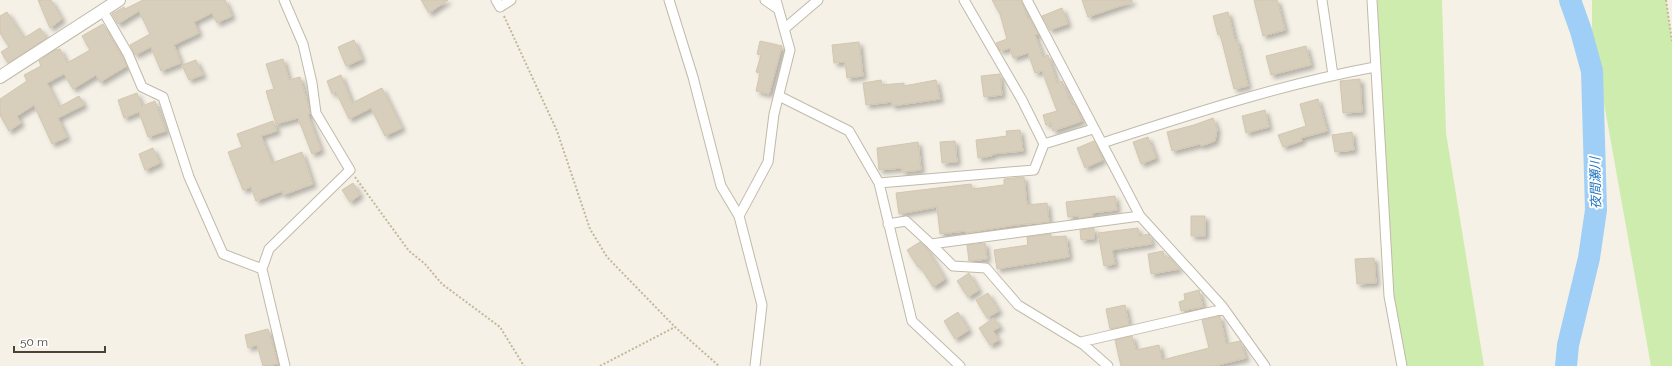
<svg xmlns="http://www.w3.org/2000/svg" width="1672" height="366" font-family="Raleway,'Noto Sans JP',sans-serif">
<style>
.green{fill:#cdecad}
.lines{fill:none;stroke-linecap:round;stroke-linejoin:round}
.river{stroke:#9fcff6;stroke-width:22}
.building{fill:#d8cebc;stroke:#d3c6ae;filter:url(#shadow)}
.minor-casing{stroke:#c1baa9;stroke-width:11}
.tertiary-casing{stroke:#c1baa9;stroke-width:14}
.path{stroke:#c4b799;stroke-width:2;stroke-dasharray:2 2;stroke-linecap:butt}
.minor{stroke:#fff;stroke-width:9}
.tertiary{stroke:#fff;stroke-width:12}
.labels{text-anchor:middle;stroke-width:4;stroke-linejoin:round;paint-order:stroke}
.water-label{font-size:13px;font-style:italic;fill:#2577be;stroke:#fff}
</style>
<defs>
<filter id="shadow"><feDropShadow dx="3.5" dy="3.5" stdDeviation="2" flood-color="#0004"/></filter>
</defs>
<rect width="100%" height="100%" fill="#f5f1e7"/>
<path class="green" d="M1374,0H1442L1446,133L1484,366H1402L1389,296Z
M1592,0H1666L1672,41V366H1651L1592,36Z"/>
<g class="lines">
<path class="river" d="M1566,366L1568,345L1589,258L1596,210L1592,71L1581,31L1570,0"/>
</g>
<path class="building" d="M38,0H51L62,19L50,28Z
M143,0H225L232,16L217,23L212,13L194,22L199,33L174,45L181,63L161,71L151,47L135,55L130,45L150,34L139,11L118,24L112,14L124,7L125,9Z
M421,0H448L429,13Z
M992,0H1021L1028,19H1030L1038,34L1035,35L1043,57L1048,55L1057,83L1062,81L1072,105L1075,104L1082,121L1053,131L1051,123L1046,125L1043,115L1057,111L1042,71L1035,73L1028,53L1013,58L1010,48L1000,51L996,43L1007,39L1000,14Z
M1082,0H1132V2L1088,17Z
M1254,0H1277L1285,30L1263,36Z
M1062,8L1068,24L1050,30L1042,16Z
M7,12L24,38L40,28L47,38L8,63L1,52L9,47L0,33V16Z
M1228,12L1235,41L1237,40L1248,86L1234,89L1220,34L1218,35L1213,16Z
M103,24L127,66L100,82L96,75L73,89L64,74L47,83L59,107L79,96L84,105L58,118L67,137L52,144L34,105L17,116L21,123L9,131L0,115V99L27,81L24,75L41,66L39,61L55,50L60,49L67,63L90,50L82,36Z
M354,40L362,59L346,66L338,47Z
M760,41L782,46L769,94L756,91L760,73L756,72L761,55L757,54Z
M859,42L863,76L847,78L845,62L834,63L832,45Z
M1306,46L1311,65L1271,75L1266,56Z
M283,59L289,80L300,77L310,112V114L308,115L321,150L312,154L298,118L276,124L266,91L274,89L266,64Z
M196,60L203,75L189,80L182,65Z
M1000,74L1002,95L984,97L981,76Z
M341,75L352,103L382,88L402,128L385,136L371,108L349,119L336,92L332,94L327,81Z
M1360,79L1362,112L1343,113L1340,81Z
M881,80L882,85L904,83V86L936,80L940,99L892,106V102L866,105L863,83Z
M137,93L142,106L155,101L166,131L148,137L139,112L124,118L118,100Z
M1318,99L1327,131L1301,138L1302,141L1283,147L1278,135L1306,126L1300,104Z
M1265,110L1269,127L1246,133L1242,116Z
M1213,118L1217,129L1215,141L1201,146L1200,144L1172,151L1167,132L1194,125Z
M273,121L277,131L261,136L272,163L302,152L313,184L283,195L282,191L256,201L251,187L243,190L228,152L242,147L237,134Z
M1020,130L1023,151L992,154V156L978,158L976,140L1007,136L1006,131Z
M1352,132L1354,150L1335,152L1332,135Z
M1148,137L1156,158L1141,164L1133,142Z
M955,141L957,162L942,163L940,142Z
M1094,141L1103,160L1085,168L1077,148Z
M918,142L921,170L902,172V168L879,170L877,148Z
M153,148L160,163L145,170L139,154Z
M1024,177L1027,205L1047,203L1049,222L1015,225L966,233L965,231L940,234L937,207L899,214L896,193L971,184L972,189L1004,185V179Z
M353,183L360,195L350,202L342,190Z
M1115,196L1117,210L1092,213L1093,216L1079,218V216L1068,217L1066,202Z
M1191,216H1205V236H1191Z
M1094,228V239L1081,240L1080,230Z
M1138,228L1139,236L1149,234L1152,244L1112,250L1115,264L1104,266L1098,233Z
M1051,234V237L1066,236L1069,257L997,269L994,250L1028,245L1027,237Z
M920,242L926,247L945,279L933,287L920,266L918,267L907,250Z
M985,243L987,259L969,261L967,245Z
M1163,251L1164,257H1169L1180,269L1151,274L1148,254Z
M1374,258L1376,283L1357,284L1355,259Z
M969,273L979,290L968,297L957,281Z
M1199,290L1203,307L1181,311L1179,302L1185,300L1184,294Z
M988,293L999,311L987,318L976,300Z
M1125,305L1129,325L1110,329L1106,309Z
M958,312L969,330L955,339L944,321Z
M1220,316L1226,344L1240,341L1246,358L1214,366H1121L1115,340L1132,336L1136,350L1159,345L1162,360L1209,348L1202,320Z
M994,318L1000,327L993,331L999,340L990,345L979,328Z
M268,329L278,364L263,366L257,345L248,348L245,335Z"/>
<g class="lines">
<g class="minor-casing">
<path id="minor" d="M496,0L500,7L511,0
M669,0L693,77L721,186L739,216L762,305L755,366
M765,0L778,9
M1027,0L1140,216L1222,306L1265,366
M1322,0L1333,75
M1372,0L1389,296L1402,366
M103,11L128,54L142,87L163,97L189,177L223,254L262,269L285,366
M784,29L818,0
M779,96L849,131L879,183L912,321L960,366
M1102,143C1192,114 1282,84 1375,67
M1044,144L1093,129
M879,183L1034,170L1044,144L1022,100L964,0
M739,216L768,162L774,114L790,50L776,0
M888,224L906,221L931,244L1140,216
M931,244L953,266L986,268L1018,305L1084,345L1108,366
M262,269L269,249L350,170L316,113L312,83L303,44L284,0
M1081,342L1224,309"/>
</g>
<g class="tertiary-casing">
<path id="tertiary" d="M0,77L119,0"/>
</g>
<path class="path" d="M1666,0L1672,41
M504,16L557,131L590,229L607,257L675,327L719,366
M355,177L409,251L425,264L442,284L500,327L524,366
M600,366L675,327"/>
<use href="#minor" class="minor"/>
<use href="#tertiary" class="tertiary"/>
</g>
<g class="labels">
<g class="water-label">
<text transform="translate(1595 183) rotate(-91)" y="5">夜間瀬川</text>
</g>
</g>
<path d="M14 346v6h91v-6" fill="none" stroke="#494235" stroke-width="2"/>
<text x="20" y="346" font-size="12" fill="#494235" stroke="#ffffff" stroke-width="3" paint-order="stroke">50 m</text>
</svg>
